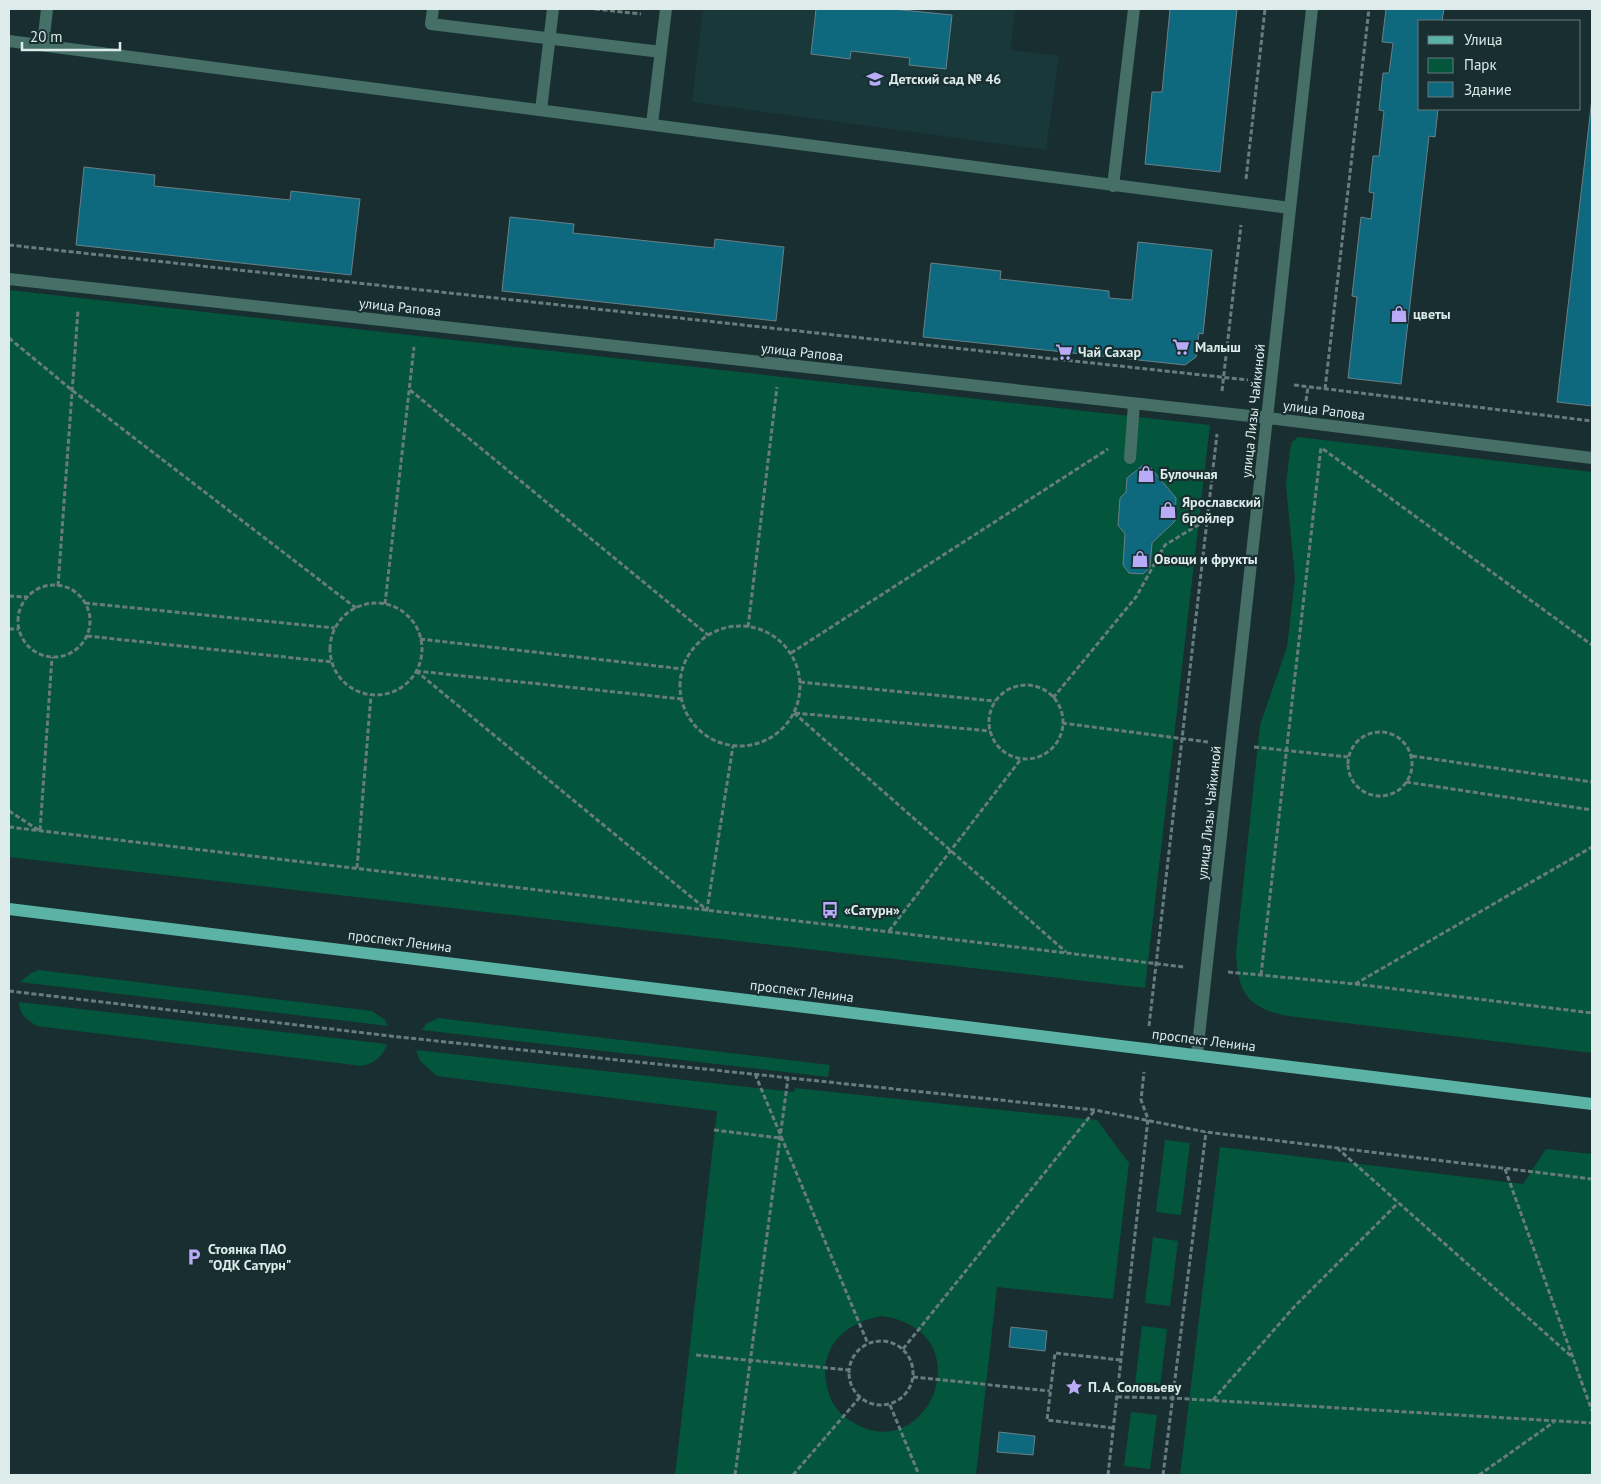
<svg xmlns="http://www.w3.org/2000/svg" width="1601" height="1484" font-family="'PT Sans',sans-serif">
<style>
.built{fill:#18383a}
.green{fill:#03553b;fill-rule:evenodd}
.building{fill:#0f697e;stroke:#697f87}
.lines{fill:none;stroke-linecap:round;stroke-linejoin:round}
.path{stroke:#697c7d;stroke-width:3;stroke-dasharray:5 2.5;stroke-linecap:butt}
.minor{stroke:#466f68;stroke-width:12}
.major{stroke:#5ab3a5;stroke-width:12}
.labels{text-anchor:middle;stroke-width:4.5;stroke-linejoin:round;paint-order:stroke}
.poi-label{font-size:14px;font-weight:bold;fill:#ddebeb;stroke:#182e30;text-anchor:start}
.street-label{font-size:14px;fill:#ddebeb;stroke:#182e30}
</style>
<rect width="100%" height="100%" fill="#182e30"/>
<path class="built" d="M703,9H1015L1011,50L1059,56L1046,150L692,102Z"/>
<path class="green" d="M9,290L1210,425L1145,988L9,857Z
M1298,437L1592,472V1053L1288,1016C1248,1008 1238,994 1236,953L1260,725L1287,647L1295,578L1286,486L1290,449L1292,442Z
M39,970L372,1011L385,1020L388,1026L20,982L31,973Z
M19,1002L387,1044C383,1057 374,1063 362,1066L37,1026C27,1020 19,1014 19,1002Z
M438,1018L830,1065L828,1077L422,1030L426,1024Z
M416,1050L794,1092L795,1088L1097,1120L1129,1163L1113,1299L997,1287L976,1475H675L717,1111L437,1076L420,1061ZM882,1316C984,1331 929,1465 856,1424C844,1418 833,1408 829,1394C815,1352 841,1323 882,1316Z
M1165,1140L1190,1143L1181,1215L1156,1212Z
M1220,1147L1523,1184L1546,1149L1592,1154V1475H1180Z
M1153,1237L1178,1241L1170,1306L1145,1303Z
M1142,1326L1167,1329L1160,1387L1135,1384Z
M1131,1412L1157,1415L1150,1469L1124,1466Z"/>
<path class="building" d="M816,9H892L952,15L946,69L909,65L910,58L851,51L850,59L811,54Z
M1170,9H1237L1220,172L1145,164L1152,92H1162Z
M1386,9H1444L1442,21H1420V109H1438L1435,137L1429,136L1401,384L1348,378L1357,297L1352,296L1361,217L1371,219L1374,193L1369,192L1373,156H1379L1384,111L1379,110L1383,73H1389L1393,43L1382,42Z
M1592,98V406L1557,402Z
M84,167L155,175L154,186L290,200L291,191L360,199L351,275L76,245Z
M510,217L574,224L573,233L714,248L715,239L784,247L776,321L502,291Z
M1138,242L1212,250L1203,334L1199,333L1196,357L1185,365L923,337L931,263L1001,271L1000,279L1109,291V298L1132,300Z
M1142,466L1150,467L1176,498L1175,521L1152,543L1150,567L1143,574L1129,573L1123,565L1125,534L1118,525L1120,498L1126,492L1127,478Z
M1011,1327L1047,1331L1045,1351L1009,1347Z
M999,1432L1035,1436L1033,1455L997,1452Z"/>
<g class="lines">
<path class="path" d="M595,9L641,14
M1246,179L1265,9
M9,245L1248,380
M9,338L73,391L356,608
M1294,385L1592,421
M1325,389L1369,9
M410,390L708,635
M1222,391L1241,225
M1306,401L1308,387
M1323,449L1592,645
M18 621a36 36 0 1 1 72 0a36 36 0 1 1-72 0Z
M58,586L78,310
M9,596L27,597
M85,603L335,628
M330 649a46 46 0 1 1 92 0a46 46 0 1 1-92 0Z
M385,604L414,347
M680 686a60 60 0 1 1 120 0a60 60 0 1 1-120 0Z
M748,627L777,387
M9,629H19
M87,636L332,662
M420,639L683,669
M791,653L1108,449
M416,671L707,910L733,746
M416,671L682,699
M800,682L995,701
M989 722a37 37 0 1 1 74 0a37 37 0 1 1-74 0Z
M1053,698L1136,597L1165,545L1208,519
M794,713L1066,952
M795,713L990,731
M1062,723L1208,742
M1348 764a32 32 0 1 1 64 0a32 32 0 1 1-64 0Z
M1254,747L1348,757
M1412,756L1592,782
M1406,782L1592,810
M9,811L40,831L52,657
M9,827L1184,967
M357,868L371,695
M889,931L1021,759
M1228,972L1355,984L1592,1013
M1261,975L1321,447
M1355,984L1592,847
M9,991L399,1037L1095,1110L1206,1132L1592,1179
M1149,1026L1217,434
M755,1074L868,1344
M714,1130L780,1138
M1337,1148L1571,1356
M1505,1169L1592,1411
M849 1373a32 32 0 1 1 64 0a32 32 0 1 1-64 0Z
M903,1349L1095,1110
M696,1355L849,1370
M913,1377L1050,1391
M1117,1397L1172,1398L1592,1423
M1213,1400L1293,1308L1398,1203
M890,1405L919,1475
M1113,1428L1047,1420L1055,1353L1121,1360
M735,1475L788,1078
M793,1475L860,1397
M1108,1475L1148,1119L1141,1100L1144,1072
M1163,1475L1206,1132
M1479,1475L1554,1422"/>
<path class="minor" d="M433,9L431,24L661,52
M9,41L1290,208
M43,45L47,9
M541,110L553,9
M652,124L666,9
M1113,186L1134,9
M9,279L1268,418L1592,458
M1130,458L1134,404
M1197,1054L1312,9"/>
<path class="major" d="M9,909L1592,1104"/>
</g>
<defs>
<g id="school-bare" transform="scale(1.35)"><path d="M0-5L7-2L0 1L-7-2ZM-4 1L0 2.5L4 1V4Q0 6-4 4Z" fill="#b9abf7" stroke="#182e30" stroke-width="2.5" paint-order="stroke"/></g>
<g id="shop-bare" transform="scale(1.35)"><path d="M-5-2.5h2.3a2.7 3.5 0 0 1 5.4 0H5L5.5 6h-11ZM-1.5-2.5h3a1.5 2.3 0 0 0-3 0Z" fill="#b9abf7" stroke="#182e30" stroke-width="2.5" paint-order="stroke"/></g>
<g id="supermarket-bare" transform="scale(1.35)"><path d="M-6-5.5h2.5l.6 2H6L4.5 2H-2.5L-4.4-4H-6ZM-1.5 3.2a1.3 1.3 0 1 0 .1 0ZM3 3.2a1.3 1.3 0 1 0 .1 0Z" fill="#b9abf7" stroke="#182e30" stroke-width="2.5" paint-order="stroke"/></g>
<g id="bus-bare" transform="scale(1.35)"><path d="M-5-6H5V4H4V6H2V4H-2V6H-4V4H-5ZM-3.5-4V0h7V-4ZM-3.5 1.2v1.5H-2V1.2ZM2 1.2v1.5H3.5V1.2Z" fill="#b9abf7" stroke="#182e30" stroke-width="2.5" paint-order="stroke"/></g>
<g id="parking-bare" transform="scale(1.35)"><path d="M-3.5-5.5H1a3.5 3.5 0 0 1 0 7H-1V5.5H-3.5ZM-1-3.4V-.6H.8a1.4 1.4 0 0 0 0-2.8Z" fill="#b9abf7" stroke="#182e30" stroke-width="2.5" paint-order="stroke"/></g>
<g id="sight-bare" transform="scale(1.35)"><path d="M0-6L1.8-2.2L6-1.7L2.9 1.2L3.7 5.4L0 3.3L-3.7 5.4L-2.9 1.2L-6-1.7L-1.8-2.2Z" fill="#b9abf7" stroke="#182e30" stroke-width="2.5" paint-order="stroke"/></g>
</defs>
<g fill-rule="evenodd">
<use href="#school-bare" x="875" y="79"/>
<use href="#shop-bare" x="1399" y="314"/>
<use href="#supermarket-bare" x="1181" y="347"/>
<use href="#supermarket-bare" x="1064" y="352"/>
<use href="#shop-bare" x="1146" y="474"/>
<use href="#shop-bare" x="1168" y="510"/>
<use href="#shop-bare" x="1140" y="559"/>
<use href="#bus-bare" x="830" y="910"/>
<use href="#parking-bare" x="194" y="1257"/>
<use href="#sight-bare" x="1074" y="1387"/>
</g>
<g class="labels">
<g class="poi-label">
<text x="889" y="84">Детский сад № 46</text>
<text x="1413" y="319">цветы</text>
<text x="1195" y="352">Малыш</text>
<text x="1078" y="357">Чай Сахар</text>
<text x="1160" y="479">Булочная</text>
<text x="1182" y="507">Ярославский<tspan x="1182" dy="16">бройлер</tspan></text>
<text x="1154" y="564">Овощи и фрукты</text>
<text x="844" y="915">«Сатурн»</text>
<text x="208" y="1254">Стоянка ПАО<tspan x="208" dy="16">"ОДК Сатурн"</tspan></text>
<text x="1088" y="1392">П. А. Соловьеву</text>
</g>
<g class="street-label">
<text transform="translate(400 307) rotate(6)" y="5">улица Рапова</text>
<text transform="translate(802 352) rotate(6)" y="5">улица Рапова</text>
<text transform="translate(1324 410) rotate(7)" y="5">улица Рапова</text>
<text transform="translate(1253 411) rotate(-84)" y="5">улица Лизы Чайкиной</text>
<text transform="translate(1209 813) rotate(-84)" y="5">улица Лизы Чайкиной</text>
<text transform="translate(400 941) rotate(7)" y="5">проспект Ленина</text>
<text transform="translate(802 991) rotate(7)" y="5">проспект Ленина</text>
<text transform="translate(1204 1040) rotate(7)" y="5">проспект Ленина</text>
</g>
</g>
<rect width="1601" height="1484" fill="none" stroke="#ddebeb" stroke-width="20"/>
<rect x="1418" y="20" width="162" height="90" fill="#182e30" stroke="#677a7b"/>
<rect x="1428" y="36" width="25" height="8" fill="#5ab3a5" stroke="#677a7b"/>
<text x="1464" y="45" font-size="15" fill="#ddebeb">Улица</text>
<rect x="1428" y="58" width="25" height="15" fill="#03553b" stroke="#677a7b"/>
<text x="1464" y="70" font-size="15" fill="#ddebeb">Парк</text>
<rect x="1428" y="82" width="25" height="15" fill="#0f697e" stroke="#677a7b"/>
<text x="1464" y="95" font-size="15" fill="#ddebeb">Здание</text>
<path d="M22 42v8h98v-8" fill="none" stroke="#ddebeb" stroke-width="2.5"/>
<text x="30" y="42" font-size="15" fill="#ddebeb" stroke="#182e30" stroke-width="4" paint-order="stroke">20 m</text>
</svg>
